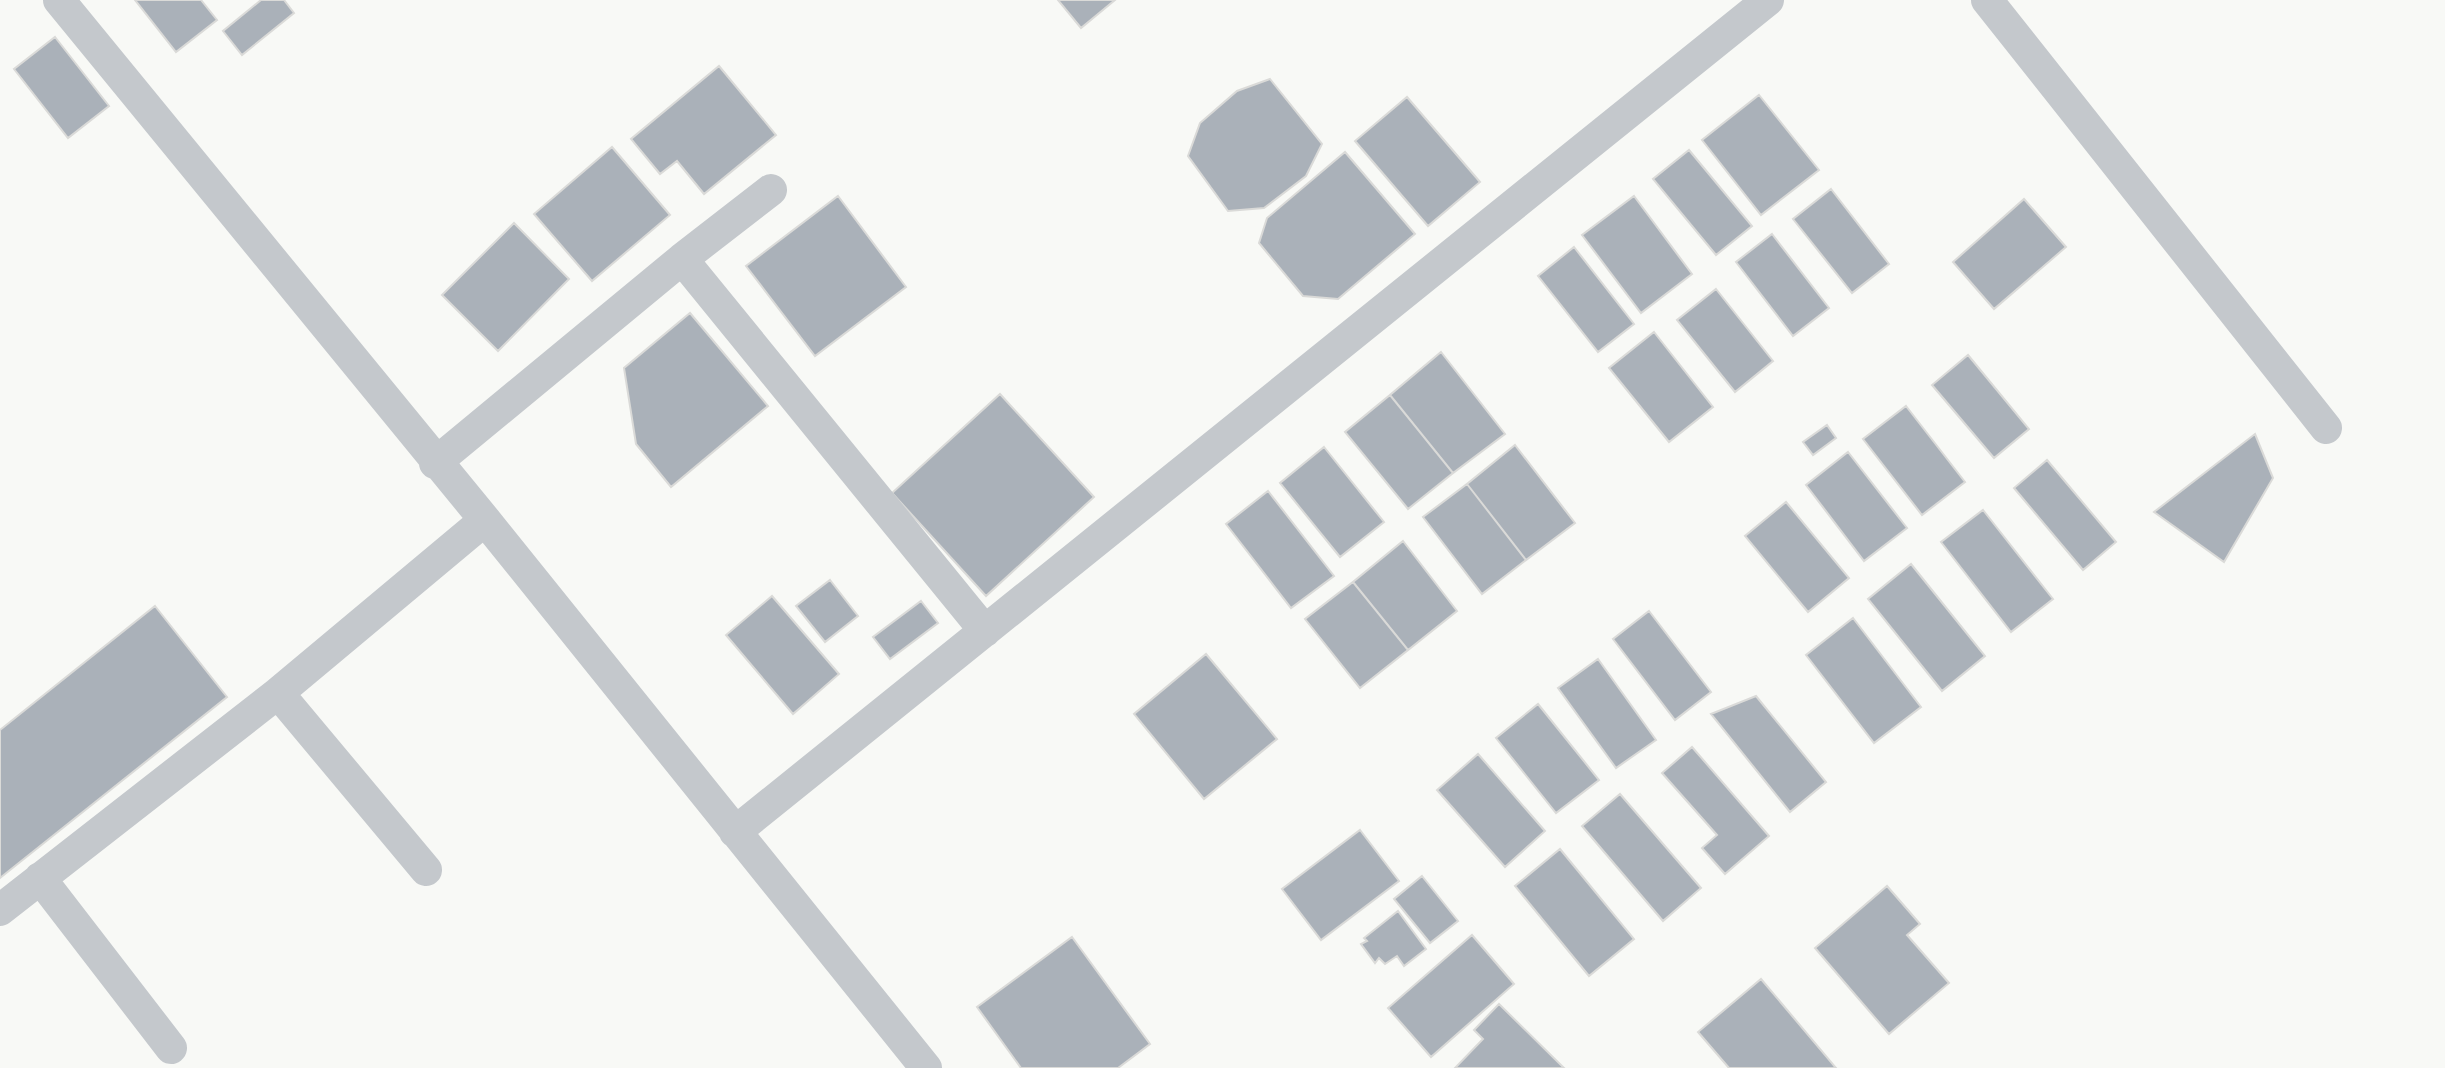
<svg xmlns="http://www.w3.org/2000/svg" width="2445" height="1068" font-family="Karla,sans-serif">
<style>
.building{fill:#aab1b9;stroke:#dadad8;stroke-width:2}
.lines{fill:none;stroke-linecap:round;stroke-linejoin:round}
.minor{stroke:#c4c8cc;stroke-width:32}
</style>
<rect width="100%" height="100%" fill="#f8f9f6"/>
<path class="building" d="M135,0H201L217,20L176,52Z
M261,0H284L294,13L242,55L223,31Z
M1058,0H1115L1081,28Z
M55,37L109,106L68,138L14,69Z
M719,66L776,135L704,194L677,161L660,174L631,139Z
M1270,79L1322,144L1306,176L1264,208L1228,211L1188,156L1200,123L1237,91Z
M1759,95L1819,170L1761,215L1702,140Z
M1407,97L1480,182L1428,226L1355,141Z
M612,147L670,215L592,281L534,214Z
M1689,150L1752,226L1716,255L1653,179Z
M1345,152L1415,234L1338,299L1303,296L1259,243L1267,218Z
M1831,189L1889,264L1852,293L1793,219Z
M838,196L906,287L815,356L746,266Z
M1634,196L1692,274L1641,313L1582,235Z
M2024,199L2066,247L1994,309L1953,262Z
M514,223L569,279L498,351L442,295Z
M1772,234L1829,308L1793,336L1736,262Z
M1574,247L1634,324L1598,352L1538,276Z
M1716,289L1773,361L1735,392L1677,320Z
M690,313L768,406L671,487L636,444L624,368Z
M1654,332L1713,407L1669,442L1609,368Z
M1441,352L1505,434L1453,473L1390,395Z
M1968,355L2029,429L1994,458L1932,385Z
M1000,394L1094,497L986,596L892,493Z
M1390,395L1453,473L1408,509L1345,432Z
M1906,406L1965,482L1922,515L1863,439Z
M1827,425L1836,438L1813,455L1803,442Z
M2255,434L2273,478L2224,562L2154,512Z
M1515,445L1575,523L1526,560L1467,484Z
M1324,447L1384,522L1340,557L1280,483Z
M1848,452L1907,528L1864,561L1806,485Z
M2047,460L2116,542L2083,570L2014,488Z
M1467,484L1526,560L1482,594L1423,517Z
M1268,491L1334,576L1291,608L1226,524Z
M1786,502L1849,578L1808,612L1745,536Z
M1983,510L2053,599L2011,632L1941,542Z
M1403,541L1457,611L1408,650L1353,582Z
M1911,564L1985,656L1942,691L1868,599Z
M830,580L858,616L825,642L796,606Z
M1353,582L1408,650L1360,688L1305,619Z
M772,596L839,674L793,714L726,635Z
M921,601L938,623L890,659L873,637Z
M155,606L227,697L0,878V730Z
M1649,611L1711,692L1675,720L1613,639Z
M1853,618L1921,707L1874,743L1806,655Z
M1206,654L1277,739L1204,799L1134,714Z
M1598,659L1656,740L1616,768L1558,688Z
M1756,696L1826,782L1790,812L1711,714Z
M1538,704L1599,780L1556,813L1496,738Z
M1692,747L1769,836L1725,874L1702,848L1717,835L1662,773Z
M1478,754L1545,831L1505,867L1437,790Z
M1620,794L1701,888L1663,921L1582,826Z
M1360,830L1399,881L1321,940L1282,889Z
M1560,849L1634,939L1589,976L1515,886Z
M1422,876L1458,921L1430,943L1394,899Z
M1887,886L1920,924L1907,935L1949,983L1889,1034L1815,948Z
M1398,911L1426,949L1404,966L1397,956L1385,964L1379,958L1375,963L1361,944L1367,941L1364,938Z
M1472,935L1514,984L1431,1057L1388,1008Z
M1072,937L1150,1044L1118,1068H1021L977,1007Z
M1761,979L1836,1068H1729L1698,1032Z
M1499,1004L1564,1068H1455L1483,1039L1474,1030Z"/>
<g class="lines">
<path class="minor" d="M59,0L485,520L926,1068
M1987,0L2326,428
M682,259L771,190
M435,463L682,259L985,631
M278,693L426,870
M735,832L1768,0
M40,878L171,1048
M0,910L278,693L485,520"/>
</g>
</svg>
